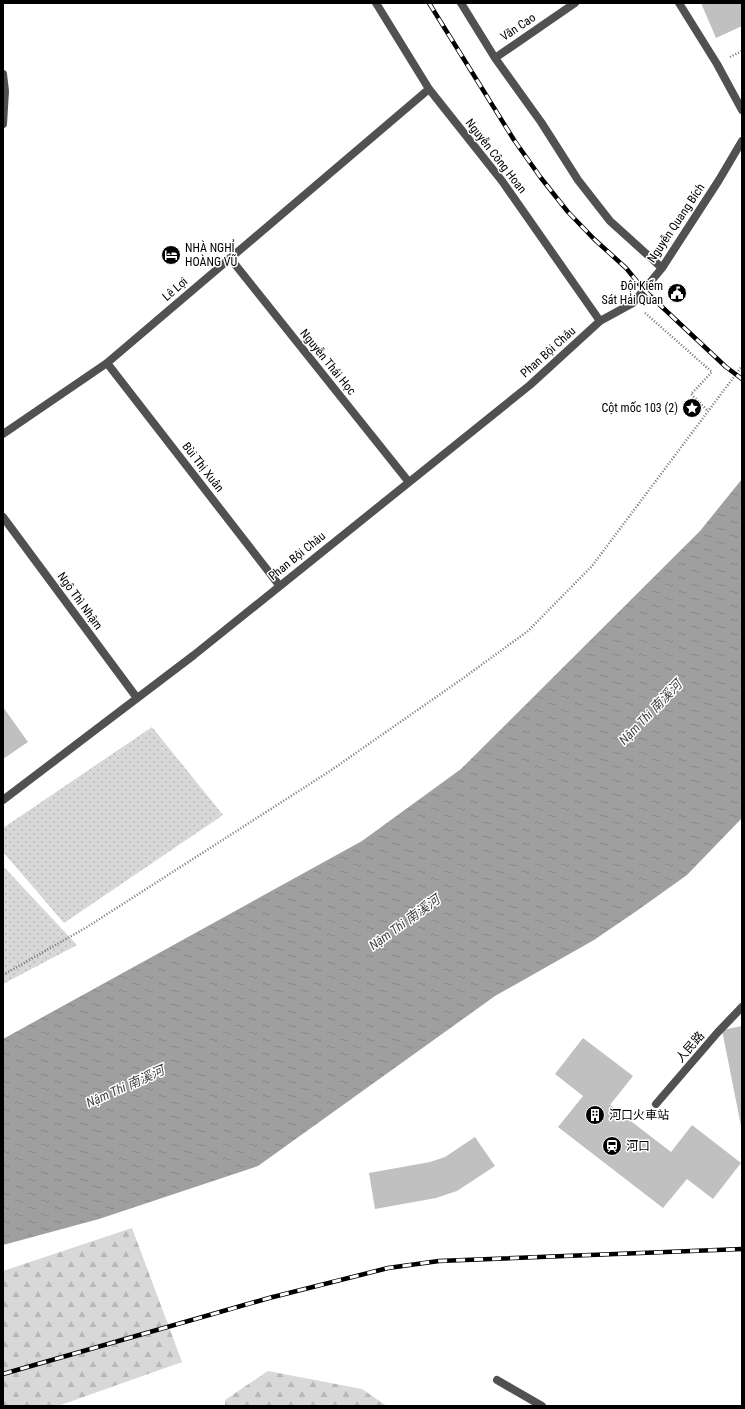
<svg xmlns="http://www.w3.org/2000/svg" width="745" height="1409" font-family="'Roboto Condensed','Noto Sans SC',sans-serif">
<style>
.forest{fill:url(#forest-firs)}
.park{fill:url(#park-dots)}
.water{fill:url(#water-ripples)}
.building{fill:#c0c0c0}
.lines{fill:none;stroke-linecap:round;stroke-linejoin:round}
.path{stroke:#737373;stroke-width:2.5;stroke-dasharray:1 2;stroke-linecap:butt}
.minor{stroke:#515151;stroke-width:8}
.rail-casing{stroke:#000;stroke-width:4.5}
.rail{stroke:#fff;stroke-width:3;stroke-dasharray:9;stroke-linecap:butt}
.labels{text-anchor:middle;stroke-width:3;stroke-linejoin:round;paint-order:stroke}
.street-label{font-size:12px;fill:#000;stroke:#fff}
.poi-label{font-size:12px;fill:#000;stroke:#fff;text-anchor:start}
.water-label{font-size:13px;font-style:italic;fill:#404040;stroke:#fff}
</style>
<defs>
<pattern id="forest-firs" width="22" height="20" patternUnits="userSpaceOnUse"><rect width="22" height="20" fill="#d8d8d8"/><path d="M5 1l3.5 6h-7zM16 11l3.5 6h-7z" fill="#b8b8b8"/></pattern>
<pattern id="park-dots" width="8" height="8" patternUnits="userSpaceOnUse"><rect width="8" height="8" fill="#d8d8d8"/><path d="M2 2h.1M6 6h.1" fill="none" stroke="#b8b8b8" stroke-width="1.8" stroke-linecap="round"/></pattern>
<pattern id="water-ripples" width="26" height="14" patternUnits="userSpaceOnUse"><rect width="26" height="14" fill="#9f9f9f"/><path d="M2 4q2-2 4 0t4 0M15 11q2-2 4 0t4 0" fill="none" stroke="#878787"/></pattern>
</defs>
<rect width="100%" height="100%" fill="#fff"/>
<path class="forest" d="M132,1228L182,1362L58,1406H3V1271Z
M268,1371L362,1389L387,1406H225V1400Z"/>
<path class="park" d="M152,727L223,815L64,923L3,852V828Z
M3,866L77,945L3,984Z"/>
<path class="water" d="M742,479V818L687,875L638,910L594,940L495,996L258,1166L99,1219L3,1245V1039L362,841L461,769L700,531Z"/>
<path class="building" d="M701,3H742V26L716,38Z
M3,707L28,742L3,759Z
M742,1026V1126H741L722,1030Z
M583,1038L633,1076L610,1105L671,1152L692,1125L741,1163L713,1199L687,1179L663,1208L558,1127L583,1096L555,1074Z
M475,1137L495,1166L457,1191L436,1198L375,1209L369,1173L430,1162L445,1157Z"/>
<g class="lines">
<path class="path" d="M730,57L742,51
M645,313L712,372L691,394L708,411
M3,975L87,927L330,771L462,679L528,631L592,566L742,366"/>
<path class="minor" d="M376,3L429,89L502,181L600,321
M461,3L495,58L541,122L578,180L610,221L662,268
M679,3L717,64L742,110
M495,58L575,3
M3,74L5,91L3,124
M230,258L408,481
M107,363L279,585
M3,434L107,363L429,89
M3,517L137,698
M3,800L194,655L530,385L600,321L633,303L662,268L719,180L742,141
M656,1104L718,1032L742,1007
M497,1380L542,1406"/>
<g class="rail-casing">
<path id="rail" d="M429,3L514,140L541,178L568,212L594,239L626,268L644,290L726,367L742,379
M3,1374L269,1298L388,1268L439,1261L742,1249"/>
</g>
<use href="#rail" class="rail"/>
</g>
<defs>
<g id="hotel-disc" transform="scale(1)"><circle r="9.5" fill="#000" stroke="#fff"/><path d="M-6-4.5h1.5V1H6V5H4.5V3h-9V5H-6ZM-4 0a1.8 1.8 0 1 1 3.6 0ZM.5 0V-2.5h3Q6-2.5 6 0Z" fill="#fff"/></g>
<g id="civic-disc" transform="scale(1)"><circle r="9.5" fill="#000" stroke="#fff"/><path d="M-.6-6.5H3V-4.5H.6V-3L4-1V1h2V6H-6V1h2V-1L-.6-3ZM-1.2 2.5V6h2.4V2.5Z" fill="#fff"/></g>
<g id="sight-disc" transform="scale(1)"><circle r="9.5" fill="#000" stroke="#fff"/><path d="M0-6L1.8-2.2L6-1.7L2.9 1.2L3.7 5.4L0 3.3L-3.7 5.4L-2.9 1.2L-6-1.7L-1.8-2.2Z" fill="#fff"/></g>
<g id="building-disc" transform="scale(1)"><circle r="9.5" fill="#000" stroke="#fff"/><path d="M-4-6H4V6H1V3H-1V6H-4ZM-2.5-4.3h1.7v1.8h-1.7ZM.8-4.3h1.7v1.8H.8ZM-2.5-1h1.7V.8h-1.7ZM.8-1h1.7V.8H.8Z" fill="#fff"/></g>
<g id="station-disc" transform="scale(1)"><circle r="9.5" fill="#000" stroke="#fff"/><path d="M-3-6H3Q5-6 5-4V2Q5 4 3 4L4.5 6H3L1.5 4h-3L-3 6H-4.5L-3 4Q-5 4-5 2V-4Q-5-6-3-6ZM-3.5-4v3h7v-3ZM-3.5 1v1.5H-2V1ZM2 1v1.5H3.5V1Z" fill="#fff"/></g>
</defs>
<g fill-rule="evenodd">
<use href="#hotel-disc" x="171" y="255"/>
<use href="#civic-disc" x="677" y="293"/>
<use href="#sight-disc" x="692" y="408"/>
<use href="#building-disc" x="595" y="1115"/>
<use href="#station-disc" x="612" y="1146"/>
</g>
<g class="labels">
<g class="street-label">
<text transform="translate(518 27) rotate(-34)" y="4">Văn Cao</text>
<text transform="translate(496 156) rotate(52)" y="4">Nguyễn Công Hoan</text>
<text transform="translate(676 223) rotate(-56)" y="4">Nguyễn Quang Bích</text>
<text transform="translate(175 289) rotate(-41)" y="4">Lê Lợi</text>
<text transform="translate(548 352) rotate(-42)" y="4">Phan Bội Châu</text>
<text transform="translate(328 362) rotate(51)" y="4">Nguyễn Thái Học</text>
<text transform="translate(203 467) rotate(52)" y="4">Bùi Thị Xuân</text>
<text transform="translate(297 556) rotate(-39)" y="4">Phan Bội Châu</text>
<text transform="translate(80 601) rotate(54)" y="4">Ngô Thì Nhậm</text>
<text transform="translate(690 1047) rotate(-49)" y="4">人民路</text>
</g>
<g class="poi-label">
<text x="185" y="252">NHÀ NGHỈ<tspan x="185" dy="14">HOÀNG VŨ</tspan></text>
<text x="663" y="290" text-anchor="end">Đội Kiểm<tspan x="663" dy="14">Sát Hải Quan</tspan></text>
<text x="678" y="412" text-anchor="end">Cột mốc 103 (2)</text>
<text x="609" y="1119">河口火車站</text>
<text x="626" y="1150">河口</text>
</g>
<g class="water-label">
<text transform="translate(650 712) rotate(-46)" y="5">Nậm Thi 南溪河</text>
<text transform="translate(404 922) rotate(-36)" y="5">Nậm Thi 南溪河</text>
<text transform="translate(125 1086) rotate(-24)" y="5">Nậm Thi 南溪河</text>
</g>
</g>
<rect width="745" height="1409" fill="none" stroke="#000000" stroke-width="8"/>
</svg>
